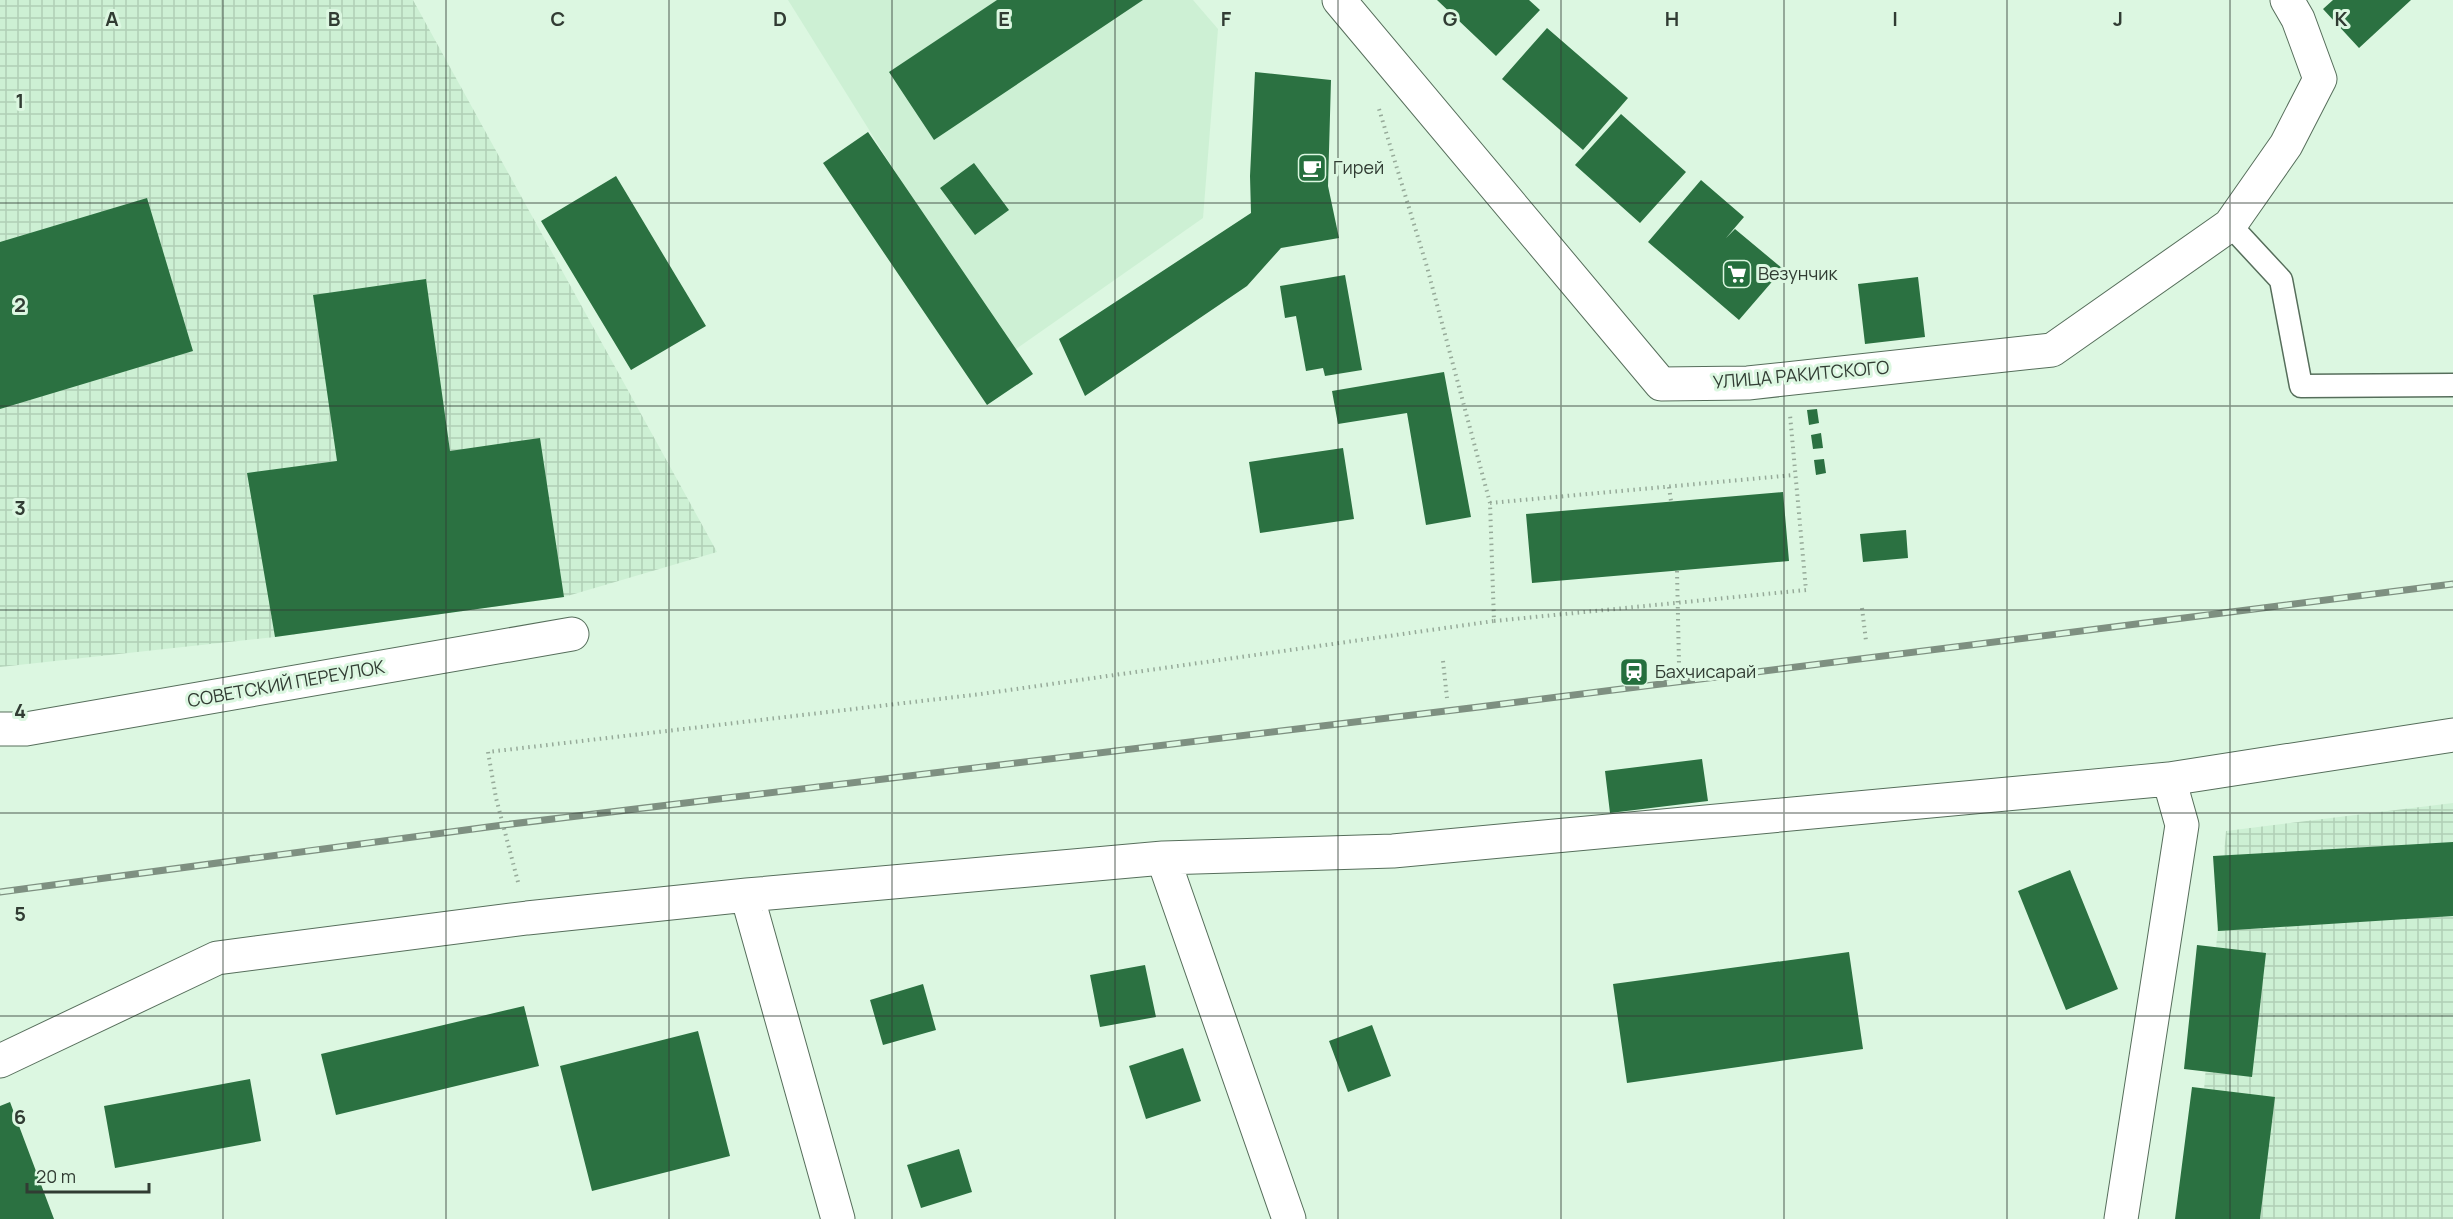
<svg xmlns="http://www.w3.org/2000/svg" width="2453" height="1219" font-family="Manrope,sans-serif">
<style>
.built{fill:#cdf0d4}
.industrial{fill:url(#industrial-grid)}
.building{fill:#2b7141}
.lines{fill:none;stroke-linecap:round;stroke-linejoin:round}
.lane-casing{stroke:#566e5b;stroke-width:25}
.street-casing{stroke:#566e5b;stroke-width:35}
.path{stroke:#96aa99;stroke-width:4;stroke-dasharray:1.5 4.5;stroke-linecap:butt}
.lane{stroke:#fff;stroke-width:22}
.street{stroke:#fff;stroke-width:33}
.rail-casing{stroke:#7e9081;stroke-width:7}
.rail{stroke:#dcf7e1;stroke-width:4.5;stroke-dasharray:14;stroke-linecap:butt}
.grid{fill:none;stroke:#313c33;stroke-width:1.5;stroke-opacity:0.55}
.labels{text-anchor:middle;stroke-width:6;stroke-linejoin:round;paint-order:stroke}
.poi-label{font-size:18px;fill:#313c33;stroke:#dcf7e1;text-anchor:start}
.street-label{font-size:18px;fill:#313c33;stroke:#dcf7e1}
.grid-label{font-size:20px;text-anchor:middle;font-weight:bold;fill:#313c33;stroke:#dcf7e1;stroke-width:6;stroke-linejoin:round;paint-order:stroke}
</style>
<defs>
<pattern id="industrial-grid" width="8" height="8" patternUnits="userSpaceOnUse" patternTransform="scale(1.5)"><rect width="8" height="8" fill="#cdf0d4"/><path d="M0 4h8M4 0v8" fill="none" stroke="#b0cfb6"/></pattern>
</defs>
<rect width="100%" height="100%" fill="#dcf7e1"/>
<path class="built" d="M788,0H1193L1218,29L1203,218L1009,354Z"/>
<path class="industrial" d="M0,0H413L717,552L564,597L275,637L0,667Z
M2453,803V1219H2193L2226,831Z"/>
<path class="building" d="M997,0H1143L934,140L889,72Z
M1437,0H1529L1540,10L1496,56Z
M2333,0H2411L2359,48L2323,9Z
M1547,28L1628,98L1583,150L1502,79Z
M1255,72L1331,80L1328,186L1339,238L1281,248L1247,286L1085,396L1059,339L1251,213L1250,176Z
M1621,114L1686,172L1640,223L1575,165Z
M868,132L1033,374L987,405L823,163Z
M974,163L1009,210L975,235L940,188Z
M616,176L706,326L631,370L541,221Z
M1701,180L1744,217L1726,238L1735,229L1783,269L1739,320L1648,242Z
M147,198L193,351L0,409V242Z
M1345,275L1362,370L1325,376L1323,368L1306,371L1296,316L1285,318L1280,286Z
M1918,277L1925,337L1865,344L1858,284Z
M426,279L450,451L540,438L564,597L275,637L247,473L337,461L313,295Z
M1444,372L1471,517L1426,525L1407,413L1338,424L1332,391Z
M1817,409L1819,423L1809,425L1807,410Z
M1821,433L1823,448L1813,449L1811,435Z
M1343,448L1354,519L1260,533L1249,462Z
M1824,459L1826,473L1816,475L1814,460Z
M1783,492L1789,561L1532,583L1526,514Z
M1906,530L1908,558L1863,562L1860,534Z
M1702,759L1708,801L1610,813L1605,771Z
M2453,842V916L2218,931L2213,856Z
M2070,870L2118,989L2066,1010L2018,891Z
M2197,945L2266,953L2252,1077L2184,1069Z
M1849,952L1863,1049L1627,1083L1613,984Z
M1145,965L1156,1017L1100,1027L1090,975Z
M923,984L936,1030L883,1045L870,1000Z
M524,1006L539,1066L336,1115L321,1054Z
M1372,1025L1391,1076L1348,1092L1329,1041Z
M698,1031L730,1156L592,1191L560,1066Z
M1183,1048L1201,1101L1146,1119L1129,1066Z
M250,1079L261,1141L115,1168L104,1106Z
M2192,1087L2275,1097L2260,1219H2175Z
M10,1102L54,1219H0V1106Z
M959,1149L972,1192L921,1208L907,1165Z"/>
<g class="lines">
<g class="lane-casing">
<path id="lane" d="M2230,225L2281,280L2301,386L2453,385"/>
</g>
<g class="street-casing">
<path id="street" d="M1339,0L1661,384L1748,383L2052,350L2230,225L2286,145L2320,79L2298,19L2287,0
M0,729H26L572,634
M2169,779L2453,735
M1163,858L1289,1219
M747,895L838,1219
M0,1061L217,958L527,918L747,895L1163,858L1393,851L2169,779L2182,825L2121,1219"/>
</g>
<path class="path" d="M1669,487L1671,501
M1490,503L1794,475
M1677,571L1679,664
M1862,608L1866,641
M1494,621L1806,590L1790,415
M1443,661L1447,698
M518,882L496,798L488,752L981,694L1494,621L1490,503L1427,267L1379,109"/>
<use href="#lane" class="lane"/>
<use href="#street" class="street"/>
<g class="rail-casing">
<path id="rail" d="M0,892L503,825L1479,707L2453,584"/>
</g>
<use href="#rail" class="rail"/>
</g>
<path class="grid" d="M223,0V1219M446,0V1219M669,0V1219M892,0V1219M1115,0V1219M1338,0V1219M1561,0V1219M1784,0V1219M2007,0V1219M2230,0V1219M0,203H2453M0,406H2453M0,610H2453M0,813H2453M0,1016H2453"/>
<defs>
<g id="cafe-square" transform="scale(1.5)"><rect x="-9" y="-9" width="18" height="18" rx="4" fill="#246f3d" stroke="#dcf7e1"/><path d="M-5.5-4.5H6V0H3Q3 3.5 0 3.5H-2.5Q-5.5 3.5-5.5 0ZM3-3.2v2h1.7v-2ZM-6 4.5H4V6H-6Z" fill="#fff"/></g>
<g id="supermarket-square" transform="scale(1.5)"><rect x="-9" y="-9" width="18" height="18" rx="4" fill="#246f3d" stroke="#dcf7e1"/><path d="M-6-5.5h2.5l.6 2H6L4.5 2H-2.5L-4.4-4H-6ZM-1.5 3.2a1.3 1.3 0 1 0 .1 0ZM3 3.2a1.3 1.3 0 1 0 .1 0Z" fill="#fff"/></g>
<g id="station-square" transform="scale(1.5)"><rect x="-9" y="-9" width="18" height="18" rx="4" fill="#246f3d" stroke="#dcf7e1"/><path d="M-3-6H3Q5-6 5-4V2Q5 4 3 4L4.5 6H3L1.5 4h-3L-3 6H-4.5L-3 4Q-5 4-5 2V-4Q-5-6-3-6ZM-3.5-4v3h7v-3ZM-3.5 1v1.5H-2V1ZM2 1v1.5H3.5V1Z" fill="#fff"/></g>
</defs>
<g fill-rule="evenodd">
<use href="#cafe-square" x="1312" y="168"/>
<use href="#supermarket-square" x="1737" y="274"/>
<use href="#station-square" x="1634" y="672"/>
</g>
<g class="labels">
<g class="poi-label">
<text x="1333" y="174">Гирей</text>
<text x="1758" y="280">Везунчик</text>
<text x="1655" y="678">Бахчисарай</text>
</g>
<g class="street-label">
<text transform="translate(1801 375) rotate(-5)" y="6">УЛИЦА РАКИТСКОГО</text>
<text transform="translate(286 684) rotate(-10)" y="6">СОВЕТСКИЙ ПЕРЕУЛОК</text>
</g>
</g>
<g class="grid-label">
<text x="112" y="26">A</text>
<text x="334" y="26">B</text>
<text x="558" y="26">C</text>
<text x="780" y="26">D</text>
<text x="1004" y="26">E</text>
<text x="1226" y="26">F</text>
<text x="1450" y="26">G</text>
<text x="1672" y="26">H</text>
<text x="1895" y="26">I</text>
<text x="2118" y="26">J</text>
<text x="2341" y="26">K</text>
<text x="20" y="108">1</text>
<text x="20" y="312">2</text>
<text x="20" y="515">3</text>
<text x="20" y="718">4</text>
<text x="20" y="921">5</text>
<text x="20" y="1124">6</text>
</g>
<path d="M27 1183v9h122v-9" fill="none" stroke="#313c33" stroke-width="3"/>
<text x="36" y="1183" font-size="18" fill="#313c33" stroke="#dcf7e1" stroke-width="4.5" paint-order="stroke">20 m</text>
</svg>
